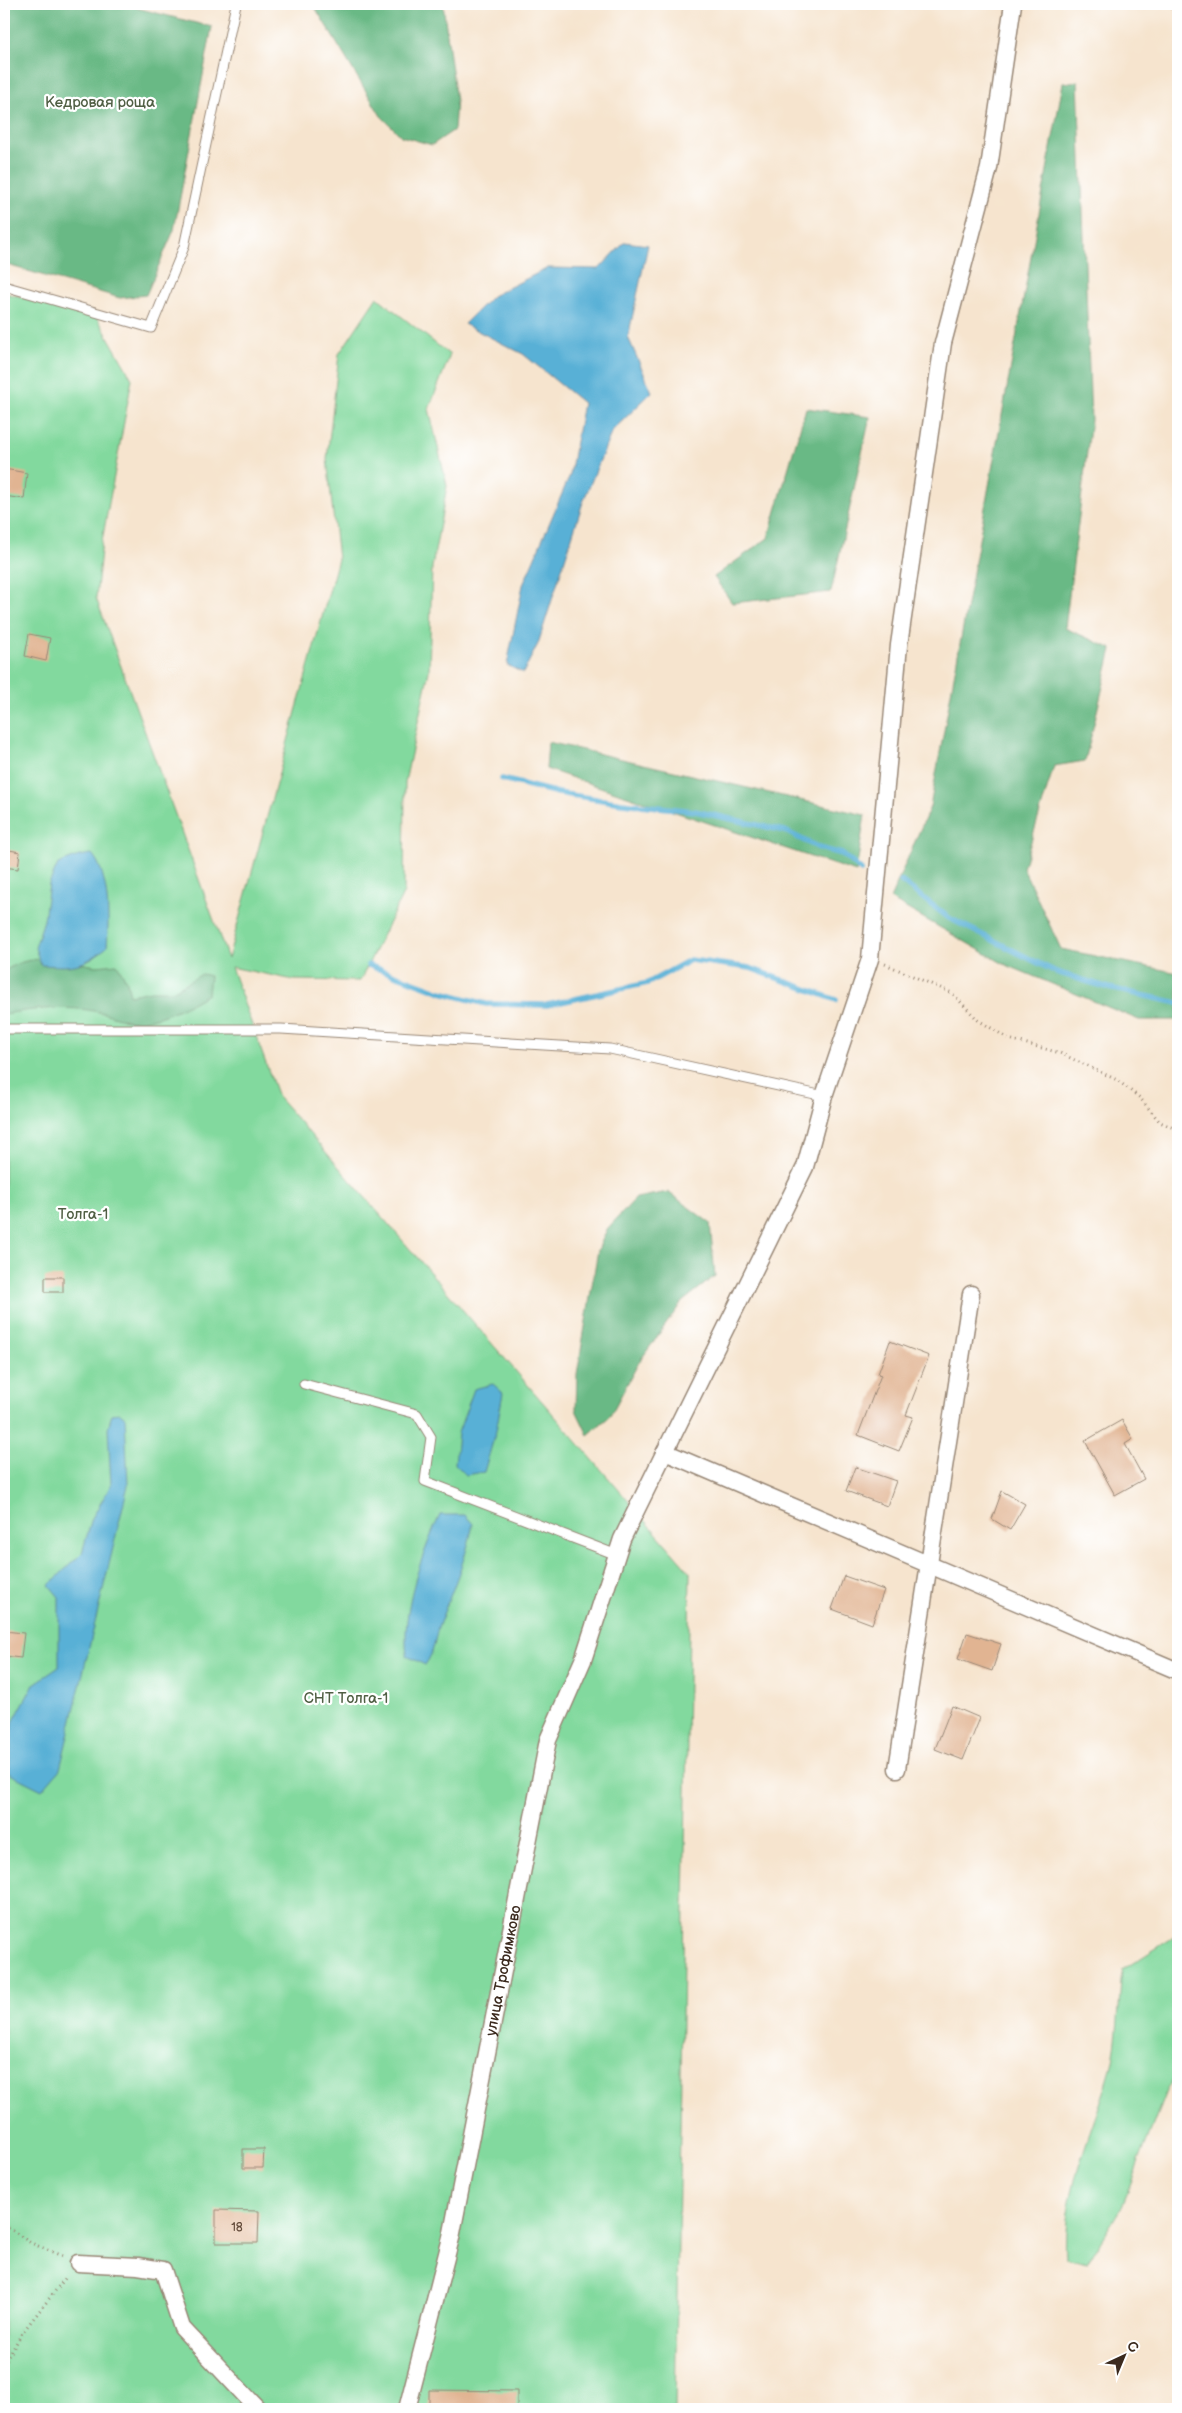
<svg xmlns="http://www.w3.org/2000/svg" width="1182" height="2413" font-family="'Balsamiq Sans',sans-serif">
<style>
.green{fill:#82d99e;stroke:#5e825e}
.forest{fill:#69b985;stroke:#527252}
.water{fill:#59b0d6;stroke:#4a6d7a}
.lines{fill:none;stroke-linecap:round;stroke-linejoin:round}
.stream{stroke:#59b0d6;stroke-width:5.5}
.building{fill:#e1b492}
.service-casing{stroke:#988776;stroke-width:11}
.minor-casing{stroke:#988776;stroke-width:19}
.path{stroke:#988776;stroke-width:3;stroke-dasharray:1 4;stroke-linecap:butt}
.service{stroke:#fff;stroke-width:9}
.minor{stroke:#fff;stroke-width:16}
.labels{text-anchor:middle;stroke-width:4.5;stroke-linejoin:round;paint-order:stroke}
.number-label{font-size:12px;fill:#644c3b}
.park-label{font-size:15px;fill:#505f44;stroke:#fff}
.street-label{font-size:15px;fill:#3b2a1e;stroke:#fff}
</style>
<rect width="100%" height="100%" fill="#fff"/>
<filter id="ink" filterUnits="userSpaceOnUse"><feTurbulence type="fractalNoise" baseFrequency=".02" numOctaves="2"/><feDisplacementMap in="SourceGraphic" scale="10" xChannelSelector="R" yChannelSelector="G"/><feConvolveMatrix kernelMatrix="1 2 1 2 8 2 1 2 1" color-interpolation-filters="sRGB"/></filter>
<filter id="wash" filterUnits="userSpaceOnUse"><feTurbulence type="fractalNoise" baseFrequency=".0096" numOctaves="4" result="noise"/><feDisplacementMap in="SourceGraphic" scale="20" xChannelSelector="R" yChannelSelector="G"/><feGaussianBlur stdDeviation="1.12" result="paint"/><feColorMatrix in="noise" values="0 0 0 0 0 0 0 0 0 0 0 0 0 0 0 0 0 1.4 0 .05"/><feComposite in="paint" operator="in"/></filter>
<g filter="url(#wash)">
<rect width="100%" height="100%" fill="#f6e4ce"/>
<path class="green" d="M4,293L94,312L132,379L102,541L96,598L228,959L338,559L327,459L339,354L377,297L450,355L429,409L447,486L432,567L429,671L405,782L404,892L360,981L294,980L231,967L278,1097L690,1572L675,2409H4Z
M1174,1937L1178,1947V2071L1166,2091L1122,2206L1087,2263L1066,2258C1061,2193 1094,2130 1111,2069C1118,2042 1119,1999 1122,1970Z"/>
<path class="forest" d="M4,4H137V8L212,27L174,230L146,295L120,298L4,264Z
M313,4H443L456,101L454,130L432,145L401,136L381,116Z
M1078,81L1091,420L1065,628L1112,649L1085,761L1054,766L1023,868L1061,949L1178,973V1020H1139L1004,964L890,899L930,807L1063,83Z
M806,408L870,417L831,592L732,603L714,577L768,538Z
M548,742L865,815L856,872L546,769Z
M52,958L96,966L117,964L127,982L130,995L151,991H172L202,974L210,976L208,994C187,1006 164,1018 140,1021C125,1022 113,1015 99,1012C68,1005 35,1009 4,1014V972C17,960 36,959 52,958Z
M668,1192L710,1223L715,1276L682,1302L639,1362L610,1416L588,1435L576,1410L577,1374L598,1250L607,1229L636,1198Z"/>
<path class="water" d="M625,242L648,245L628,337L652,392L612,431L583,502L538,644L523,673L507,665L523,585L570,475L583,403L523,354L464,324L492,296L548,268L599,269Z
M92,854C110,875 109,921 107,947C81,968 73,967 41,965L35,948L44,920L49,884L58,864L79,856Z
M493,1384L503,1393L496,1431L484,1472L466,1475L455,1464L458,1433L474,1389Z
M120,1413L125,1417L128,1485L60,1769L42,1790L8,1773L13,1722L34,1684L59,1667V1597L49,1585L82,1553L92,1518L111,1485L108,1428L112,1414Z
M440,1515H465L473,1524C466,1559 452,1591 439,1625C434,1639 435,1652 425,1665L407,1656C401,1611 421,1556 440,1515Z"/>
<g class="lines">
<path class="stream" d="M502,779L558,793L622,803L695,811L785,831L819,848L842,854L861,870
M901,881L949,918L1056,972L1109,988L1178,1003
M368,965L441,992L486,1004L547,1005L648,983L690,960L750,968L836,1000"/>
</g>
<g id="blocks">
<path class="building" d="M4,469L27,473L24,499L4,496Z
M29,634L50,638L46,661L25,656Z
M4,849L20,852L18,869L4,867Z
M45,1277H63V1292H45Z
M890,1341L929,1356L906,1415L913,1417L899,1451L858,1435L881,1375L878,1374Z
M1122,1420L1133,1439L1125,1444L1144,1479L1115,1495L1085,1441Z
M855,1467L896,1481L887,1506L846,1491Z
M1002,1491L1025,1504L1010,1530L992,1519Z
M844,1576L884,1590L872,1624L832,1609Z
M4,1631L24,1633L21,1658L4,1656Z
M967,1633L1001,1644L992,1671L958,1659Z
M952,1706L980,1718L963,1760L935,1749Z
M243,2149H264L263,2168H243Z
M216,2210L259,2211L258,2243H216Z
M429,2390L517,2391V2409H429Z"/>
</g>
</g>
<g filter="url(#ink)">
<use href="#blocks" fill-opacity="0" stroke="#988776" stroke-width="1"/>
<g class="lines">
<g class="service-casing">
<path id="service" d="M4,286L151,328L184,247L236,4
M4,1029H281L610,1049L824,1096
M304,1384L417,1414L431,1437L425,1481L617,1555"/>
</g>
<g class="minor-casing">
<g id="minor">
<path d="M665,1452L1178,1671"/>
<path d="M897,1769L971,1294"/>
<path d="M78,2263L138,2266L163,2270L182,2328L258,2409"/>
<path id="s1" d="M407,2409L451,2238L548,1740L583,1660L622,1539L805,1167L824,1096L870,959L899,645L943,343L989,168L1013,4"/>
</g>
</g>
<path class="path" d="M1156,4L1178,10
M885,964L952,993L978,1020L1009,1039L1060,1053L1117,1080L1140,1098L1160,1122L1178,1130
M4,2225L31,2243L62,2256
M4,2365L22,2333L67,2276"/>
<use href="#service" class="service"/>
<use href="#minor" class="minor"/>
</g>
</g>
<g class="labels">
<g class="number-label">
<text x="237" y="2231">18</text>
</g>
<g class="park-label">
<text x="100" y="107">Кедровая роща</text>
<text x="83" y="1219">Толга-1</text>
<text x="346" y="1703">СНТ Толга-1</text>
</g>
<g class="street-label">
<text dy="5" stroke="none"><textPath href="#s1" startOffset="449">улица Трофимково</textPath></text>
</g>
</g>
<rect width="1182" height="2413" fill="none" stroke="#fff" stroke-width="20"/>
<g transform="translate(1124 2356) rotate(44)" stroke="#ffffff" stroke-width="4" paint-order="stroke">
<path d="M0-4L9 19L0 12L-9 19Z" fill="#3b2a1e"/>
<text y="-8" font-size="14" font-weight="bold" text-anchor="middle" fill="#3b2a1e">С</text>
</g>
</svg>
